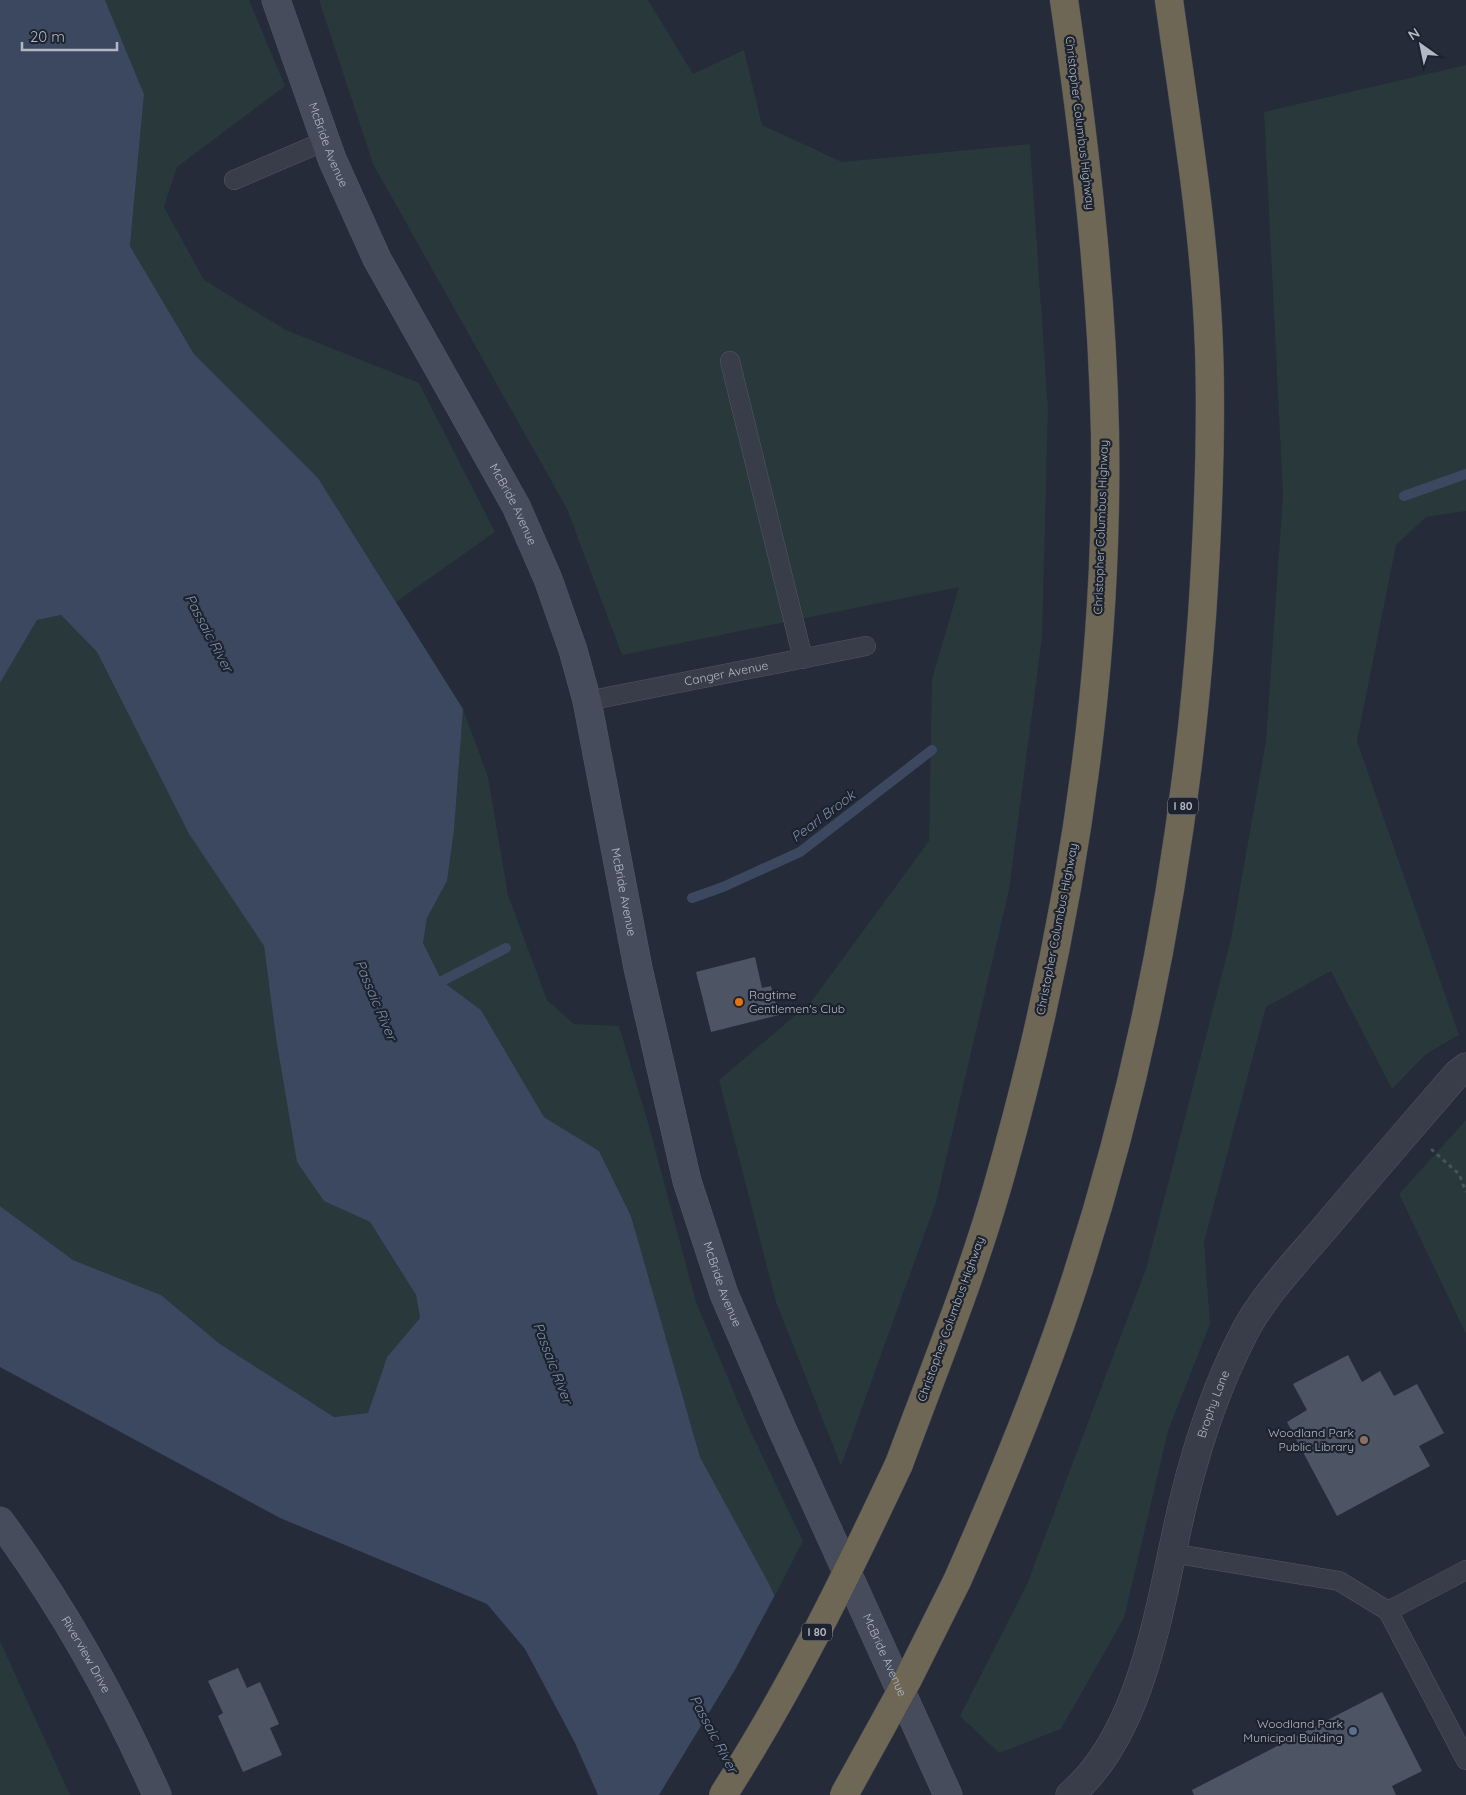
<svg xmlns="http://www.w3.org/2000/svg" width="1466" height="1795" font-family="Quicksand,sans-serif">
<style>
.green{fill:#28383b}
.water{fill:#3c4860}
.pier{fill:#252b39}
.lines{fill:none;stroke-linecap:round;stroke-linejoin:round}
.stream{stroke:#3c4860;stroke-width:10}
.building{fill:#4d5564}
.lane-casing{stroke:#535864;stroke-width:20}
.street-casing{stroke:#535864;stroke-width:29}
.secondary-casing{stroke:#535864;stroke-width:29}
.highway-casing{stroke:#434854;stroke-width:29}
.path{stroke:#465559;stroke-width:3;stroke-dasharray:4 4;stroke-linecap:butt}
.lane{stroke:#383d49;stroke-width:19}
.street{stroke:#383d49;stroke-width:28}
.secondary{stroke:#474c5c;stroke-width:28}
.highway{stroke:#6f6756;stroke-width:28}
.highway-bridge-casing{stroke:#434854;stroke-width:29;stroke-linecap:butt}
.highway-bridge{stroke:#6f6756;stroke-width:28}
.food-dot{fill:#e8710a;stroke:#1d232e;stroke-width:2}
.education-dot{fill:#8d6e63;stroke:#1d232e;stroke-width:2}
.service-dot{fill:#5c6f8a;stroke:#1d232e;stroke-width:2}
.labels{text-anchor:middle;stroke-width:4.5;stroke-linejoin:round;paint-order:stroke}
.shield{fill:#1d232e;stroke:#868b98;stroke-width:1}
.shield-label{font-size:11px;font-weight:bold;fill:#b3b8c5}
.street-label{font-size:12px;fill:#b3b8c5;stroke:#1d232e}
.poi-label{font-size:12px;fill:#b3b8c5;stroke:#1d232e;text-anchor:end}
.water-label{font-size:14px;font-style:italic;fill:#7e8daa;stroke:#1d232e}
</style>
<rect width="100%" height="100%" fill="#252b39"/>
<path class="green" d="M105,0H249L285,86L177,167L164,207L204,280L286,330L419,383L495,532L396,602L318,478L194,354L130,246L144,94Z
M319,0H648L693,74L744,50L762,125L842,162L1030,144L1048,409L1042,637L1009,890L936,1202L841,1466L776,1302L719,1080L811,1002L929,841L932,679L959,587L622,655L567,509L373,164Z
M1466,65V511L1426,517L1396,545L1357,741L1459,1035L1426,1054L1392,1089L1331,971L1266,1007L1204,1242L1210,1324L1168,1431L1124,1618L1061,1729L999,1753L960,1716L1027,1584L1146,1269L1231,939L1266,741L1283,495L1264,112Z
M61,615L97,652L189,834L264,946L276,1038L325,1201L370,1222L416,1295L420,1318L387,1357L368,1413L334,1417L220,1344L161,1295L73,1260L0,1206V683L37,620Z
M463,709L488,777L508,895L547,1000L574,1024L619,1026L649,1126L696,1302L749,1428L803,1541L775,1596L700,1457L631,1216L599,1151L544,1117L481,1010L442,981L423,943L427,918L447,881L454,831Z
M1466,1120V1334L1399,1194Z
M0,1641L70,1795H0Z"/>
<path class="water" d="M0,0H105L144,94L130,246L194,354L318,478L463,709L454,831L447,881L427,918L423,943L442,981L481,1010L544,1117L599,1151L631,1216L700,1457L768,1582L871,1795H598L575,1743L525,1649L487,1604L280,1518L0,1367V1206L73,1260L161,1295L220,1344L334,1417L368,1413L387,1357L420,1318L416,1295L370,1222L324,1201L297,1162L276,1038L264,946L189,834L97,652L61,615L37,620L0,683Z"/>
<path class="pier" d="M776,1593L873,1795H659L736,1668Z"/>
<g class="lines">
<path class="stream" d="M1404,496L1466,474
M692,898L723,887L800,852L932,750
M442,981L506,948"/>
</g>
<path class="building" d="M755,957L762,988L771,986L779,1015L711,1032L696,972Z
M1348,1355L1362,1382L1380,1371L1394,1396L1417,1384L1444,1433L1419,1446L1430,1466L1337,1516L1287,1422L1307,1410L1293,1384Z
M238,1668L247,1688L260,1682L279,1724L270,1728L282,1755L243,1772L218,1716L223,1713L208,1681Z
M1382,1692L1422,1771L1392,1786L1396,1795H1194L1192,1790Z"/>
<g class="lines">
<g class="lane-casing">
<g id="lane">
<path d="M234,180L325,141"/>
<path d="M730,361L803,659"/>
<path id="s1" d="M587,701L866,646"/>
<path d="M1171,1553L1339,1581L1388,1611L1466,1760"/>
<path d="M1388,1611L1466,1570"/>
</g>
</g>
<g class="street-casing">
<g id="street">
<path id="s2" d="M1070,1795C1147,1730 1161,1592 1184,1499C1198,1442 1217,1385 1244,1333C1263,1296 1296,1262 1323,1230C1367,1178 1412,1126 1457,1074L1466,1067"/>
</g>
</g>
<g class="secondary-casing">
<g id="secondary">
<path id="s3" d="M276,0L332,159L377,259L516,506L548,579L573,650L587,701L638,968L687,1181L724,1294L782,1429L948,1795"/>
<path id="s4" d="M0,1521C63,1607 114,1698 157,1795"/>
</g>
</g>
<g class="highway-casing">
<path id="highway" d="M899,1464C933,1372 970,1282 997,1188C1067,944 1109,687 1105,433C1102,288 1085,144 1064,0
M957,1581C1001,1482 1043,1381 1076,1278C1146,1062 1186,842 1202,616C1208,526 1212,437 1209,348C1205,231 1185,115 1169,0"/>
</g>
<path class="path" d="M1431,1149L1459,1174L1466,1192"/>
<use href="#lane" class="lane"/>
<use href="#street" class="street"/>
<use href="#secondary" class="secondary"/>
<use href="#highway" class="highway"/>
<g class="highway-bridge-casing">
<path id="highway-bridge" d="M723,1795C791,1689 846,1577 899,1464
M844,1795L908,1679L957,1581"/>
</g>
<use href="#highway-bridge" class="highway-bridge"/>
</g>
<circle class="food-dot" cx="739" cy="1002" r="5"/>
<circle class="education-dot" cx="1364" cy="1440" r="5"/>
<circle class="service-dot" cx="1353" cy="1731" r="5"/>
<g class="labels">
<g class="shield">
<rect x="1168" y="797.5" width="30" height="17" rx="4"/>
<rect x="802" y="1623.5" width="30" height="17" rx="4"/>
</g>
<g class="shield-label">
<text x="1183" y="810">I 80</text>
<text x="817" y="1636">I 80</text>
</g>
<g class="street-label">
<text transform="translate(1080 123) rotate(83)" y="4">Christopher Columbus Highway</text>
<text dy="4" stroke="none"><textPath href="#s3" startOffset="154">McBride Avenue</textPath></text>
<text dy="4" stroke="none"><textPath href="#s3" startOffset="559">McBride Avenue</textPath></text>
<text transform="translate(1101 527) rotate(-88)" y="4">Christopher Columbus Highway</text>
<text dy="4" stroke="none"><textPath href="#s1" startOffset="142">Canger Avenue</textPath></text>
<text dy="4" stroke="none"><textPath href="#s3" startOffset="964">McBride Avenue</textPath></text>
<text transform="translate(1057 929) rotate(-79)" y="4">Christopher Columbus Highway</text>
<text dy="4" stroke="none"><textPath href="#s3" startOffset="1369">McBride Avenue</textPath></text>
<text transform="translate(951 1319) rotate(-70)" y="4">Christopher Columbus Highway</text>
<text dy="4" stroke="none"><textPath href="#s2" startOffset="422">Brophy Lane</textPath></text>
<text dy="4" stroke="none"><textPath href="#s4" startOffset="159">Riverview Drive</textPath></text>
<text dy="4" stroke="none"><textPath href="#s3" startOffset="1774">McBride Avenue</textPath></text>
</g>
<g class="poi-label">
<text x="749" y="999" text-anchor="start">Ragtime<tspan x="749" dy="14">Gentlemen's Club</tspan></text>
<text x="1354" y="1437">Woodland Park<tspan x="1354" dy="14">Public Library</tspan></text>
<text x="1343" y="1728">Woodland Park<tspan x="1343" dy="14">Municipal Building</tspan></text>
</g>
<g class="water-label">
<text transform="translate(209 633) rotate(62)" y="5">Passaic River</text>
<text transform="translate(823 816) rotate(-37)" y="5">Pearl Brook</text>
<text transform="translate(376 1000) rotate(67)" y="5">Passaic River</text>
<text transform="translate(553 1363) rotate(69)" y="5">Passaic River</text>
<text transform="translate(714 1734) rotate(62)" y="5">Passaic River</text>
</g>
</g>
<g transform="translate(1421 45) rotate(327)" stroke="#1d232e" stroke-width="4" paint-order="stroke">
<path d="M0-4L9 19L0 12L-9 19Z" fill="#b3b8c5"/>
<text y="-8" font-size="14" font-weight="bold" text-anchor="middle" fill="#b3b8c5">N</text>
</g>
<path d="M22 42v8h95v-8" fill="none" stroke="#b3b8c5" stroke-width="2.5"/>
<text x="30" y="42" font-size="15" fill="#b3b8c5" stroke="#1d232e" stroke-width="4" paint-order="stroke">20 m</text>
</svg>
